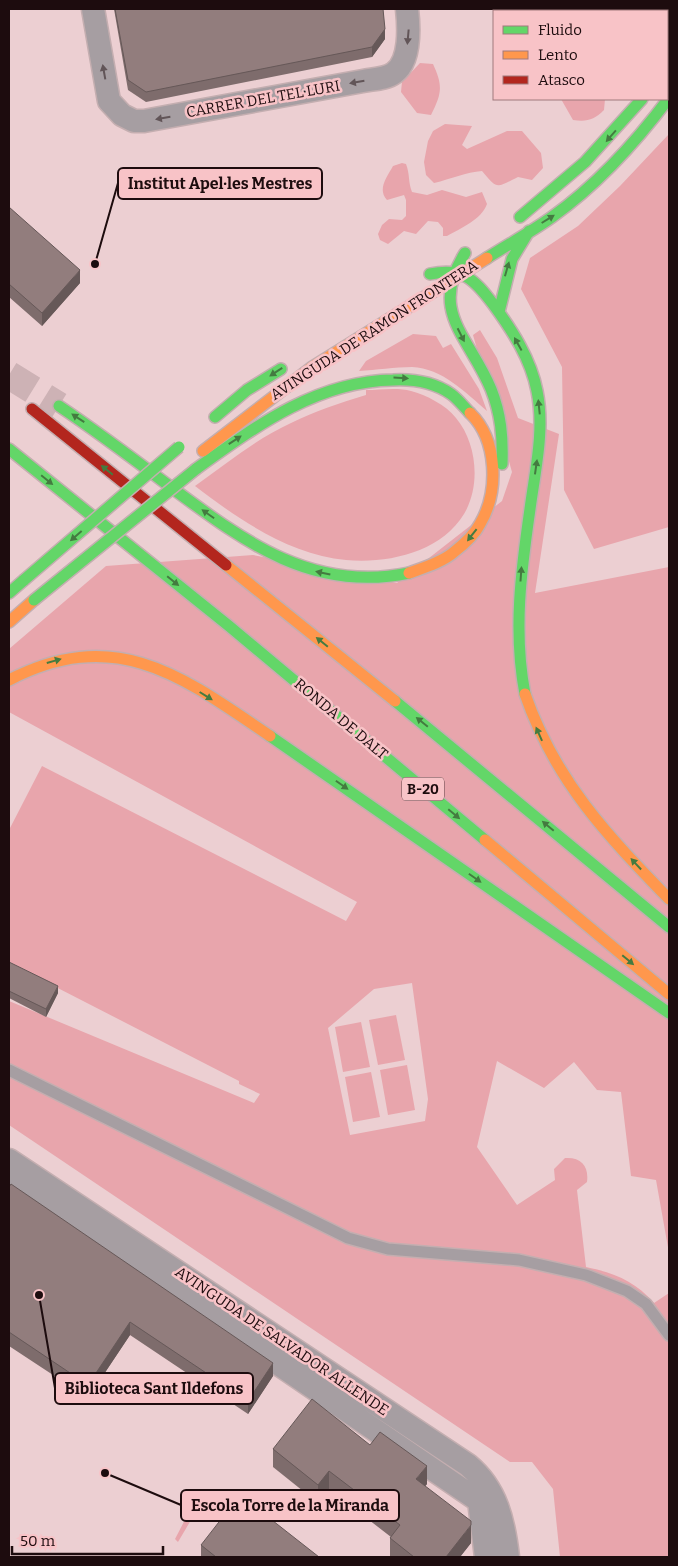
<svg xmlns="http://www.w3.org/2000/svg" width="678" height="1566" font-family="Bitter,serif">
<style>
.green{fill:#e8a5ac;fill-rule:evenodd}
.lines{fill:none;stroke-linecap:round;stroke-linejoin:round}
.highway-tunnel{stroke:#cdb2b5;stroke-width:28;stroke-dasharray:28 14;stroke-linecap:butt}
.lane-casing{stroke:#c4aeb0;stroke-width:14}
.street-casing{stroke:#c4aeb0;stroke-width:25}
.fast-casing{stroke:#c4aeb0;stroke-width:14}
.slow-casing{stroke:#c4aeb0;stroke-width:14}
.jam-casing{stroke:#c4aeb0;stroke-width:14}
.lane{stroke:#a69ea2;stroke-width:11}
.street{stroke:#a69ea2;stroke-width:22}
.fast{stroke:#63d668;stroke-width:11}
.slow{stroke:#ff974d;stroke-width:11}
.jam{stroke:#b3261e;stroke-width:11}
.fast-bridge-casing{stroke:#c4aeb0;stroke-width:14;stroke-linecap:butt}
.fast-bridge{stroke:#63d668;stroke-width:11}
.wall{fill:#7e6c6c}
.shaded-wall{fill:#665858}
.building{fill:#927d7d;stroke:#665858}
.oneway{fill:#625558}
.oneway2{fill:#447b40}
.labels{text-anchor:middle;stroke-width:5;stroke-linejoin:round;paint-order:stroke}
.shield{fill:#f8c3c7;stroke:#5f4346;stroke-width:1}
.shield-label{font-size:14px;font-weight:bold;fill:#1d0c0e}
.street-label{font-size:15px;fill:#1d0c0e;stroke:#f8c3c7}
.leader{fill:none;stroke:#1d0c0e;stroke-width:2}
.callout-dot{fill:#1d0c0e;stroke:#f8c3c7;stroke-width:2}
.callout{fill:#f8c3c7;stroke:#1d0c0e;stroke-width:2}
.callout-label{font-size:16px;text-anchor:middle;font-weight:bold;fill:#1d0c0e}
</style>
<rect width="100%" height="100%" fill="#eccfd2"/>
<path class="green" d="M420,63L433,64C443,86 442,93 431,115L417,113L401,92L402,82Z
M561,99H605L604,110C594,120 587,122 573,120Z
M445,124L472,126L462,145L467,149L507,131H522L541,153L543,168L532,180L518,177C496,188 498,190 482,171C466,172 451,179 434,183L426,175L424,162L428,141L433,131Z
M669,134V527L594,549L564,490L562,367L521,289L530,258L578,226L620,186Z
M402,163L406,164C410,174 408,182 412,192L427,195L442,190L466,197L482,192L487,204C481,220 461,228 447,236H443V228L438,222L428,221L416,234L404,231L388,244L380,240L378,234L382,225L389,219L402,220L406,216V200L404,195L387,200C377,189 387,177 393,166Z
M480,330L497,358L518,418L559,434L535,593L669,567V1253L656,1180L631,1176L621,1092L597,1090L574,1062L544,1088L497,1061L477,1147L517,1205L555,1180L554,1169L565,1158C582,1157 589,1167 587,1182L577,1190L586,1267C614,1273 635,1281 654,1303L669,1293V1557H560L553,1489L532,1462H510L9,1125V1001L254,1103L260,1094L239,1084V1081L9,963V830L42,766L346,921L357,902L9,712V649L106,566L253,555L397,583L502,501L512,472L473,335ZM412,983L428,1099L425,1121L350,1135L328,1028L374,989Z
M413,334L436,336L443,348L451,344L479,389L487,411C466,393 442,368 412,367C395,367 376,370 359,371L366,361Z
M366,390C379,390 398,387 411,391C426,395 446,405 456,418C477,443 481,486 464,514C441,552 388,564 346,560C290,555 238,519 195,486C226,464 256,439 291,423C315,411 340,403 366,395Z
M396,1015L405,1060L378,1065L369,1020Z
M361,1022L370,1067L343,1072L335,1027Z
M407,1065L415,1110L388,1115L380,1070Z
M371,1072L380,1117L353,1122L345,1077Z
M201,1489L207,1493L178,1542L175,1539Z"/>
<g class="lines">
<path class="highway-tunnel" d="M9,375L59,406"/>
<g class="lane-casing">
<path id="lane" d="M9,1070L348,1238L388,1249L519,1260L586,1275L627,1291L646,1304L669,1335"/>
</g>
<g class="street-casing">
<path id="street" d="M93,9L109,101L122,115L134,121H144L363,81C373,79 386,79 394,73C411,61 409,27 407,9
M9,1160L468,1465C497,1489 504,1522 508,1557
M9,1180L479,1501L486,1557"/>
</g>
<g class="fast-casing">
<path id="fast" d="M667,67L669,64
M520,217L585,162L642,99
M465,253C428,312 469,336 491,389C501,414 503,437 502,464
M487,258C509,244 531,232 552,217C597,185 636,142 669,98
M430,274C463,267 474,279 493,304C512,330 531,359 537,391C545,430 535,471 530,509C521,571 513,632 525,694
M499,312L512,259L529,231
M59,406C98,432 135,460 172,488C245,542 313,593 409,573
M215,417L247,390L281,369
M9,449L229,626L485,840
M196,469C256,426 317,381 393,380C413,379 435,383 451,394C458,399 464,407 470,413
M9,593L24,580
M395,701L669,927
M270,736L669,1013"/>
</g>
<g class="slow-casing">
<path id="slow" d="M203,451L311,368L487,258
M226,565L395,701
M409,573C423,568 443,562 454,552C463,545 475,534 480,524C499,492 498,440 470,413
M9,622L34,600
M9,680C116,625 182,676 270,736
M525,694C555,781 607,835 669,899
M485,840L669,994"/>
</g>
<g class="jam-casing">
<path id="jam" d="M32,409L226,565"/>
</g>
<use href="#lane" class="lane"/>
<use href="#street" class="street"/>
<use href="#fast" class="fast"/>
<use href="#slow" class="slow"/>
<use href="#jam" class="jam"/>
<g class="fast-bridge-casing">
<path id="fast-bridge" d="M24,580L179,447
M34,600L196,469"/>
</g>
<use href="#fast-bridge" class="fast-bridge"/>
</g>
<path class="wall" d="M114,9H383L385,39L372,57L146,102L128,90Z
M9,207L80,283L42,326L9,297Z
M9,962L58,993L46,1017L9,998Z
M9,1187L273,1376L248,1414L130,1335L88,1398L9,1346Z
M370,1445L427,1484L425,1486L471,1543L460,1557H390V1538L391,1537L329,1489L318,1503L273,1467V1449Z
M201,1545L319,1557H201Z"/>
<path class="shaded-wall" d="M385,29V39L372,57V47Z
M80,270V283L42,326V313Z
M58,986V993L46,1017V1009Z
M130,1322V1335L88,1398V1385Z
M273,1363V1376L248,1414V1401Z
M427,1466V1484L416,1497V1479Z
M329,1471V1489L318,1503V1485Z
M471,1525V1543L460,1557H446Z"/>
<path class="building" d="M115,9H383L385,29L372,47L146,92L128,80Z
M9,207L80,270L42,313L9,284Z
M9,962L58,986L46,1009L9,991Z
M11,1184L273,1363L248,1401L130,1322L88,1385L9,1332V1187Z
M312,1399L370,1445L380,1432L427,1466L416,1479L471,1521V1525L446,1557H414L390,1538L400,1525L329,1471L318,1485L273,1449Z
M240,1495L319,1557H216L201,1545Z"/>
<defs><path id="oneway-solid" d="M-6-.8H1V-3.2L6.5 0L1 3.2V.8H-6Z" transform="scale(1.25)"/></defs>
<g class="oneway">
<use href="#oneway-solid" transform="translate(408 37) rotate(95)"/>
<use href="#oneway-solid" transform="translate(104 72) rotate(-100)"/>
<use href="#oneway-solid" transform="translate(357 82) rotate(170)"/>
<use href="#oneway-solid" transform="translate(163 118) rotate(170)"/>
</g>
<g class="oneway2">
<use href="#oneway-solid" transform="translate(611 136) rotate(131)"/>
<use href="#oneway-solid" transform="translate(548 219) rotate(-32)"/>
<use href="#oneway-solid" transform="translate(507 269) rotate(-74)"/>
<use href="#oneway-solid" transform="translate(461 335) rotate(63)"/>
<use href="#oneway-solid" transform="translate(518 344) rotate(-119)"/>
<use href="#oneway-solid" transform="translate(276 372) rotate(147)"/>
<use href="#oneway-solid" transform="translate(401 378) rotate(3)"/>
<use href="#oneway-solid" transform="translate(539 407) rotate(-96)"/>
<use href="#oneway-solid" transform="translate(78 418) rotate(-147)"/>
<use href="#oneway-solid" transform="translate(235 440) rotate(-33)"/>
<use href="#oneway-solid" transform="translate(536 467) rotate(-82)"/>
<use href="#oneway-solid" transform="translate(107 470) rotate(-141)"/>
<use href="#oneway-solid" transform="translate(47 480) rotate(39)"/>
<use href="#oneway-solid" transform="translate(208 514) rotate(-145)"/>
<use href="#oneway-solid" transform="translate(472 535) rotate(128)"/>
<use href="#oneway-solid" transform="translate(76 536) rotate(139)"/>
<use href="#oneway-solid" transform="translate(323 573) rotate(-168)"/>
<use href="#oneway-solid" transform="translate(521 574) rotate(-86)"/>
<use href="#oneway-solid" transform="translate(173 581) rotate(39)"/>
<use href="#oneway-solid" transform="translate(322 642) rotate(-141)"/>
<use href="#oneway-solid" transform="translate(54 661) rotate(-16)"/>
<use href="#oneway-solid" transform="translate(206 696) rotate(32)"/>
<use href="#oneway-solid" transform="translate(422 722) rotate(-141)"/>
<use href="#oneway-solid" transform="translate(539 734) rotate(-114)"/>
<use href="#oneway-solid" transform="translate(342 785) rotate(35)"/>
<use href="#oneway-solid" transform="translate(454 814) rotate(40)"/>
<use href="#oneway-solid" transform="translate(548 826) rotate(-140)"/>
<use href="#oneway-solid" transform="translate(636 864) rotate(-133)"/>
<use href="#oneway-solid" transform="translate(475 878) rotate(35)"/>
<use href="#oneway-solid" transform="translate(628 960) rotate(40)"/>
</g>
<g class="labels">
<rect class="shield" x="402" y="777.5" width="42" height="23" rx="4"/>
<g class="shield-label">
<text x="423" y="794">B-20</text>
</g>
<g class="street-label">
<text transform="translate(263 99) rotate(-10)" y="5">CARRER DEL TEL·LURI</text>
<text transform="translate(374 330) rotate(-33)" y="5">AVINGUDA DE RAMON FRONTERA</text>
<text transform="translate(341 719) rotate(40)" y="5">RONDA DE DALT</text>
<text transform="translate(282 1341) rotate(34)" y="5">AVINGUDA DE SALVADOR ALLENDE</text>
</g>
</g>
<path class="leader" d="M95 264L118 183M39 1295L55 1388M105 1473L181 1505"/>
<g class="callout-dot">
<circle cx="95" cy="264" r="5"/>
<circle cx="39" cy="1295" r="5"/>
<circle cx="105" cy="1473" r="5"/>
</g>
<g class="callout">
<rect x="118" y="168" width="204" height="31" rx="5"/>
<rect x="55" y="1373" width="198" height="31" rx="5"/>
<rect x="181" y="1490" width="218" height="31" rx="5"/>
</g>
<g class="callout-label">
<text x="220" y="189">Institut Apel·les Mestres</text>
<text x="154" y="1394">Biblioteca Sant Ildefons</text>
<text x="290" y="1511">Escola Torre de la Miranda</text>
</g>
<rect width="678" height="1566" fill="none" stroke="#1d0c0e" stroke-width="20"/>
<rect x="493" y="10" width="175" height="90" fill="#f8c3c7" stroke="#a07a7d"/>
<rect x="503" y="26" width="25" height="8" fill="#63d668" stroke="#a07a7d"/>
<text x="538" y="35" font-size="15" fill="#1d0c0e">Fluido</text>
<rect x="503" y="51" width="25" height="8" fill="#ff974d" stroke="#a07a7d"/>
<text x="538" y="60" font-size="15" fill="#1d0c0e">Lento</text>
<rect x="503" y="76" width="25" height="8" fill="#b3261e" stroke="#a07a7d"/>
<text x="538" y="85" font-size="15" fill="#1d0c0e">Atasco</text>
<path d="M12 1546v8h151v-8" fill="none" stroke="#1d0c0e" stroke-width="2.5"/>
<text x="20" y="1546" font-size="15" fill="#1d0c0e" stroke="#f8c3c7" stroke-width="4" paint-order="stroke">50 m</text>
</svg>
